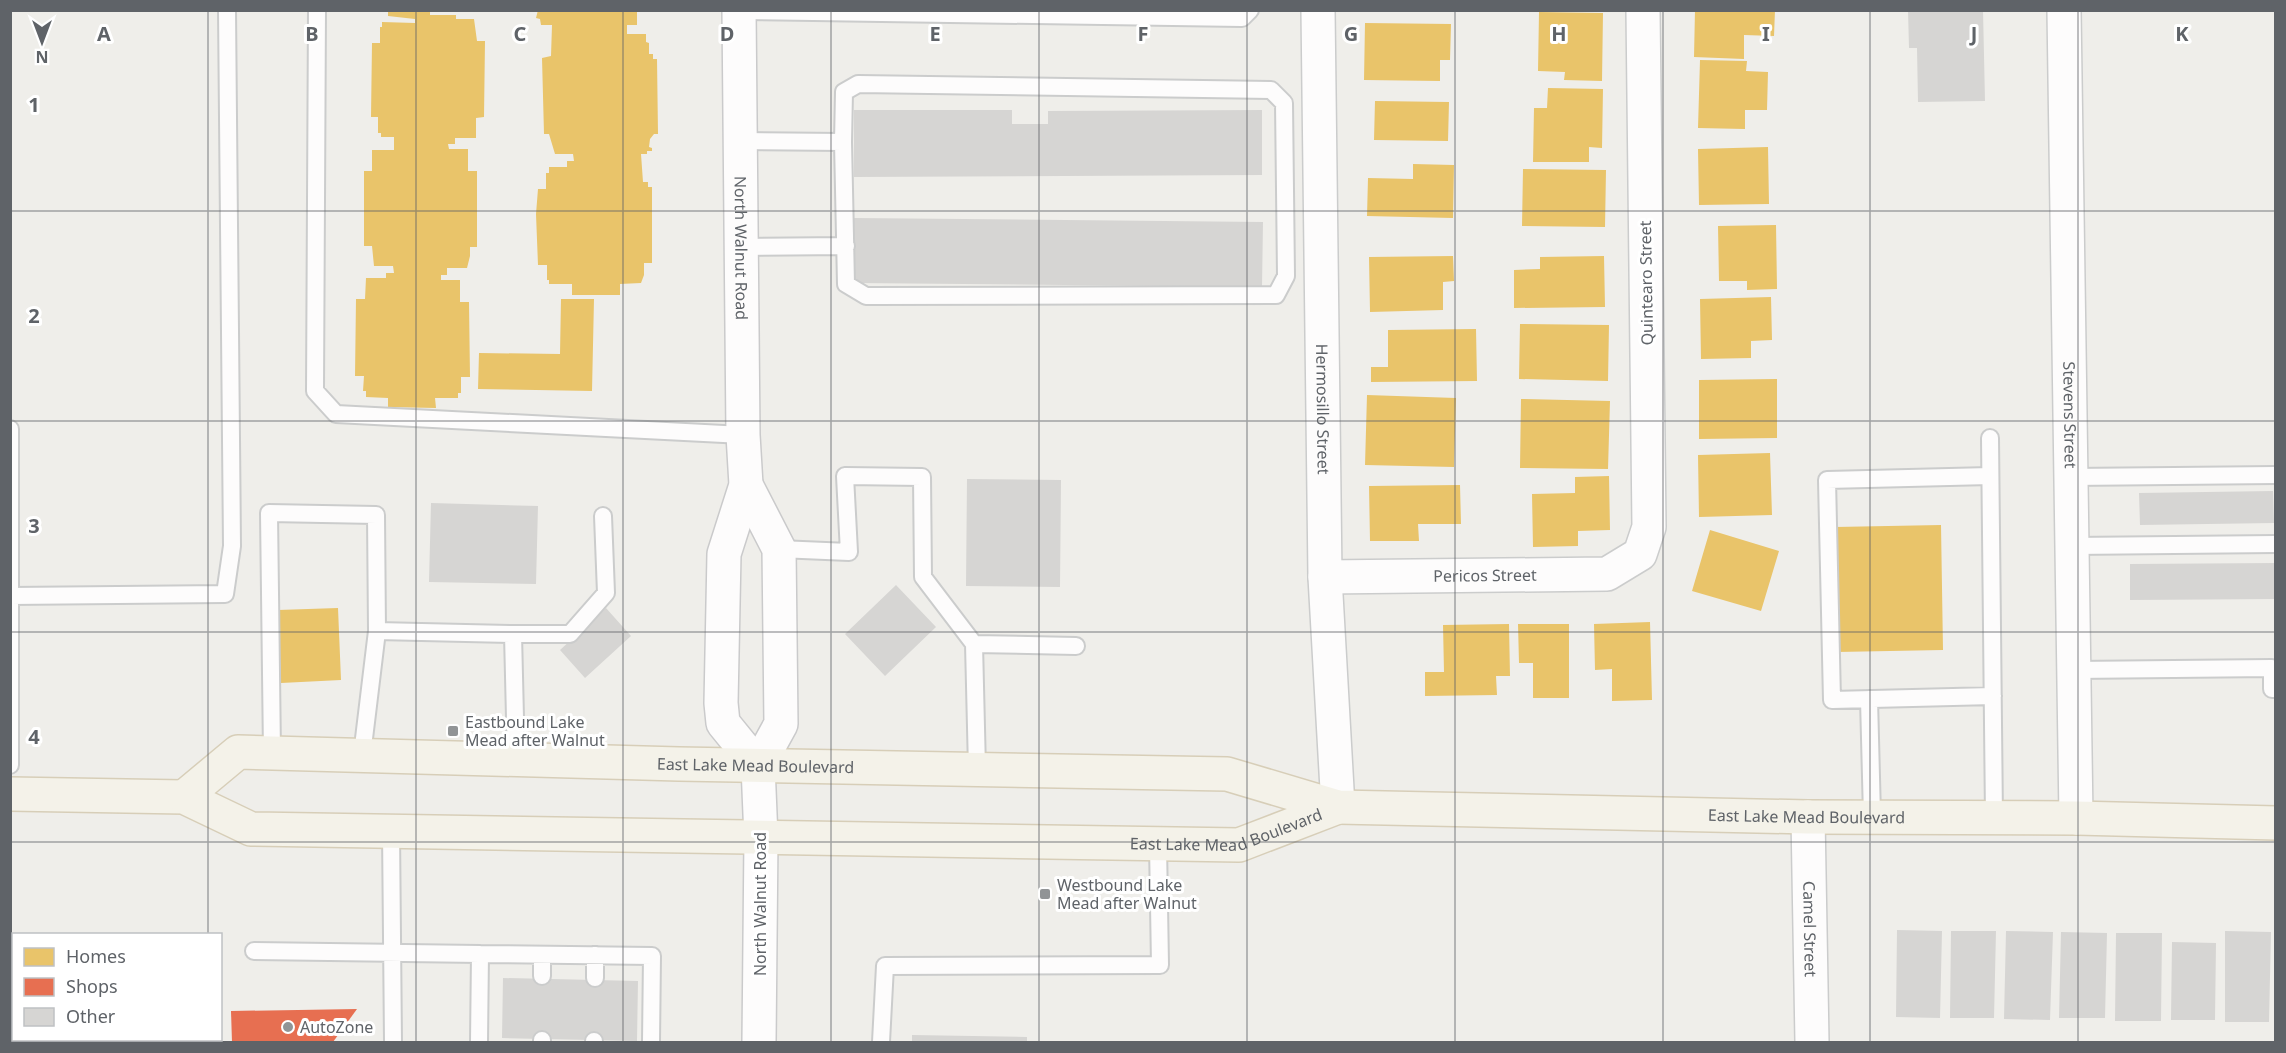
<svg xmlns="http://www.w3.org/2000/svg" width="2286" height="1053" font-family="'Noto Sans',sans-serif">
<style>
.homes{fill:#e9c46a}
.shops{fill:#e76f51}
.building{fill:#d6d5d3}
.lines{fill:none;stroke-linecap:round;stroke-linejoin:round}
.lane-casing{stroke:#cbcccc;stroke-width:20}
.street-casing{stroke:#cbcccc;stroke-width:36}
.secondary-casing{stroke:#cacacb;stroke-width:36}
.primary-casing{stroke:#d7ceb8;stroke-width:36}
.lane{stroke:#fdfcfc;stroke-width:16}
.street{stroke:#fdfcfc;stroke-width:33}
.secondary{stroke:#fdfcfc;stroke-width:33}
.primary{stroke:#f4f2e9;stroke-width:33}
.grid{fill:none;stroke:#5f6368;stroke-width:1.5;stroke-opacity:0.55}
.poi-dot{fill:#919496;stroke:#fff;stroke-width:2}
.labels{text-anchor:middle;stroke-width:6;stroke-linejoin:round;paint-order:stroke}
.street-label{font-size:16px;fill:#5f6368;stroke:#fff}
.poi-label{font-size:16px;fill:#5f6368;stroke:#fff;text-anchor:start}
.grid-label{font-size:20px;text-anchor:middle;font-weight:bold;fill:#5f6368;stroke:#fff;stroke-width:6;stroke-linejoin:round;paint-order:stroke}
</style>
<rect width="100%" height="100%" fill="#efeeea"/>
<path class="homes" d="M388,10H430V15H456V19H474L477,41H485L484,117L476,118V138H455V144H448L449,149H468V171H477V247H470V256L467,268H447V275H441V280H460V302H469L470,377H461V393H458V398H435L436,408L388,407V398L366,397V391H363L364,376H355L356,299H365L366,278H386V273H394L393,266H374L372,246H364V171H372V150H394V137H381V133H378V117H371L372,43H380V27H382V22L415,23V19L388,16Z
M538,10H637V25H627V34H646V42L649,43V54H653V59H657L658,134H654L650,139L649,147L652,148V151H647V154H641L643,182H648V187H652V263H644V275L641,283L620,284V295H572V284H549V280H547V265H538L536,214L538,189H546V173H549V167H567V161H574L573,154H555L549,134H544L542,58L551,56L552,25H541L540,19L536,18Z
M1695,10H1775L1774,36L1744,35V59L1694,57Z
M1539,12L1603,13L1602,81L1564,80L1565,72L1538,71Z
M1365,23L1451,24L1450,60H1440V81L1364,80Z
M1700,60L1747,61L1746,71L1768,72L1767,110H1745V129L1698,128Z
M1548,88L1603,89L1602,148L1589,147V162H1533L1534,108H1547Z
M1375,101L1449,102L1448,141L1374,140Z
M1768,147L1769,204L1699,205L1698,149Z
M1413,164L1454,165L1453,218L1367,216L1368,178L1413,179Z
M1523,169L1606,170L1605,227L1522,226Z
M1776,225L1777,289L1747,290V281H1719L1718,226Z
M1453,256L1454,281L1443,282V310L1370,312L1369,257Z
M1604,256L1605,307L1514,308V270L1540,269V257Z
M1771,297L1772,340L1751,341V358L1701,359L1700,299Z
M561,299H594L592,391L478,389L479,353L560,354Z
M1520,324L1609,325L1608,381L1519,379Z
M1476,329L1477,381L1371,382V367H1388V330Z
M1777,379V438L1699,439V380Z
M1367,395L1456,398L1454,467L1365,465Z
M1521,399L1610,401L1608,469L1520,468Z
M1770,453L1772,515L1699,517L1698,455Z
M1609,476L1610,530L1578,531V546L1533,547L1532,494L1575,493V477Z
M1460,485L1461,524H1418L1419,541H1370L1369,486Z
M1941,525L1943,650L1837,652L1835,527Z
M1710,530L1779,551L1761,611L1692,591Z
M338,608L341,680L281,683L278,610Z
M1650,622L1652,700L1612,701V669L1595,670L1594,624Z
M1509,624L1510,676H1496L1497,695L1425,696V672H1444L1443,625Z
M1518,624H1569V698H1533V663H1519Z"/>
<path class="shops" d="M357,1009L333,1042H232L231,1011Z"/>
<path class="building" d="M1908,10H1983L1985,101L1918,102L1917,48H1909Z
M854,110H1012V124H1048V111L1262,110V175L854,177Z
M854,218L1263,222L1262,287L854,283Z
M967,479L1061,480L1060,587L966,586Z
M2273,491L2274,523L2140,525L2139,493Z
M431,503L538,506L536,584L429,582Z
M2276,563V599L2130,600V564Z
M896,585L936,627L885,676L845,634Z
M606,608L631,636L585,678L560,650Z
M1897,930L1942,931L1940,1018L1896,1017Z
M1951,931H1996L1994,1018H1950Z
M2006,931L2053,932L2050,1020L2004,1019Z
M2225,931L2271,932L2269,1022H2225Z
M2061,932L2107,933L2105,1018H2059Z
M2116,933H2162L2161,1021H2115Z
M2172,942L2216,943L2215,1020H2171Z
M503,978L638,981L637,1041L502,1038Z
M912,1035L1027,1037V1042H912Z"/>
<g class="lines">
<g class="lane-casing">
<path id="lane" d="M317,10L315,391L336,414L743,435
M739,11L1242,18L1250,10
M740,141L843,142L844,92L858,84L1271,90L1284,103L1286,276L1276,295L866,296L846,284L843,142
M741,247L846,246
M10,429V765
M1990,438L1994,818
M1990,476L1827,480L1832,700L1993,696
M2071,477L2276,475
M2072,546L2276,544
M779,549L849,552L845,476L922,477L923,577L974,644
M10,596L225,594L232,546L227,10
M2074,670L2272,668V689H2276
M1869,699L1872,816
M272,753L269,513L376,515L377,631L513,634
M362,755L377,631
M516,760L513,634H570L606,593L603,516
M977,769L974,644L1076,646
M391,831L393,1042
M254,951L480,954
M542,955V976
M595,955V978
M10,956H14
M542,1040V1042
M56,1041L57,1042
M161,1042V1040
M479,1042L480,954L652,956L651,1042
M594,1042V1041
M881,1042L885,966L1160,965L1158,844"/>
</g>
<g class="street-casing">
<g id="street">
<path id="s1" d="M1318,10L1325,577L1338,807"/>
<path id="s2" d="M2064,10L2076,818"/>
<path id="s3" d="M1325,577L1607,574L1640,554L1649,527L1643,10"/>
<path id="s4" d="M1808,817L1812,1042"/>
</g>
</g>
<g class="secondary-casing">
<g id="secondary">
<path id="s5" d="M739,10L743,435L746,485L724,554L721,703L723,723L758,766"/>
<path d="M746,485L779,549L781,724L758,766L761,838L759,1042"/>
</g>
</g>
<g class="primary-casing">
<g id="primary">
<path id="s6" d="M10,794L184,797L251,829L1239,845L1338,807"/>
<path id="s7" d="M184,797L238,752L679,764L1227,774L1338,807L1808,817L2076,818L2276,823"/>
</g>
</g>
<use href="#lane" class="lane"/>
<use href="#street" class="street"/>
<use href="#secondary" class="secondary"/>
<use href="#primary" class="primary"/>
</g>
<path class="grid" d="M208,10V934M416,10V1042M623,10V1042M831,10V1042M1039,10V1042M1247,10V1042M1455,10V1042M1663,10V1042M1870,10V1042M2078,10V1042M10,211H2276M10,421H2276M10,632H2276M10,842H2276M208,1040V1042"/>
<g class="poi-dot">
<rect x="447" y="725" width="12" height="12" rx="3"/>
<rect x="1039" y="888" width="12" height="12" rx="3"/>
<circle cx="288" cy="1027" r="6"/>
</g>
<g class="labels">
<g class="street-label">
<text dy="6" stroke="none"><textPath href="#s5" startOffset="238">North Walnut Road</textPath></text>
<text transform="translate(1646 283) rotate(-91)" y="6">Quintearo Street</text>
<text dy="6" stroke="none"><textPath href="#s1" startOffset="399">Hermosillo Street</textPath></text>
<text dy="6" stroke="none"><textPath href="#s2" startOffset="405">Stevens Street</textPath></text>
<text dy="6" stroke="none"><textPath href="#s3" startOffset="160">Pericos Street</textPath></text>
<text dy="6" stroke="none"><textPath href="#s7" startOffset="588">East Lake Mead Boulevard</textPath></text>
<text dy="6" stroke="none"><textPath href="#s7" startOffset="1644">East Lake Mead Boulevard</textPath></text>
<text dy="6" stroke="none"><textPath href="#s6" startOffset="1226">East Lake Mead Boulevard</textPath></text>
<text transform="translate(760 904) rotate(-90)" y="6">North Walnut Road</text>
<text dy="6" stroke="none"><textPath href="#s4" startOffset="112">Camel Street</textPath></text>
</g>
<g class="poi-label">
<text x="465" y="728">Eastbound Lake<tspan x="465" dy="18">Mead after Walnut</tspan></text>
<text x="1057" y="891">Westbound Lake<tspan x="1057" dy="18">Mead after Walnut</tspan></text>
<text x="300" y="1033">AutoZone</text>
</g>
</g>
<g class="grid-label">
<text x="104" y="41">A</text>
<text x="312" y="41">B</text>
<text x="520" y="41">C</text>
<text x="727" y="41">D</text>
<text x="935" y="41">E</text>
<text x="1143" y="41">F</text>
<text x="1351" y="41">G</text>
<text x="1559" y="41">H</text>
<text x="1766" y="41">I</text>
<text x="1974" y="41">J</text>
<text x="2182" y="41">K</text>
<text x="34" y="112">1</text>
<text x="34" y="323">2</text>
<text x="34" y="533">3</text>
<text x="34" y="744">4</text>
</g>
<rect width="2286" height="1053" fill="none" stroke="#5f6368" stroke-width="24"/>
<rect x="12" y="933" width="210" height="108" fill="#ffffff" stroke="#bfc1c3" stroke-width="1.5"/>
<rect x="24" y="948" width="30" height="18" fill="#e9c46a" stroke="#bfc1c3" stroke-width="1.5"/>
<text x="66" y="963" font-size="18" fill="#5f6368">Homes</text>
<rect x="24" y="978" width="30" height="18" fill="#e76f51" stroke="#bfc1c3" stroke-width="1.5"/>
<text x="66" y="993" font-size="18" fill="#5f6368">Shops</text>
<rect x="24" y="1008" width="30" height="18" fill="#d6d5d3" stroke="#bfc1c3" stroke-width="1.5"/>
<text x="66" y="1023" font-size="18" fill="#5f6368">Other</text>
<g transform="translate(42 42) rotate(180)" stroke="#ffffff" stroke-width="4.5" paint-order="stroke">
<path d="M0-4.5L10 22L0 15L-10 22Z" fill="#5f6368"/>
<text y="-9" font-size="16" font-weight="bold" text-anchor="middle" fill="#5f6368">N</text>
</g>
</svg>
